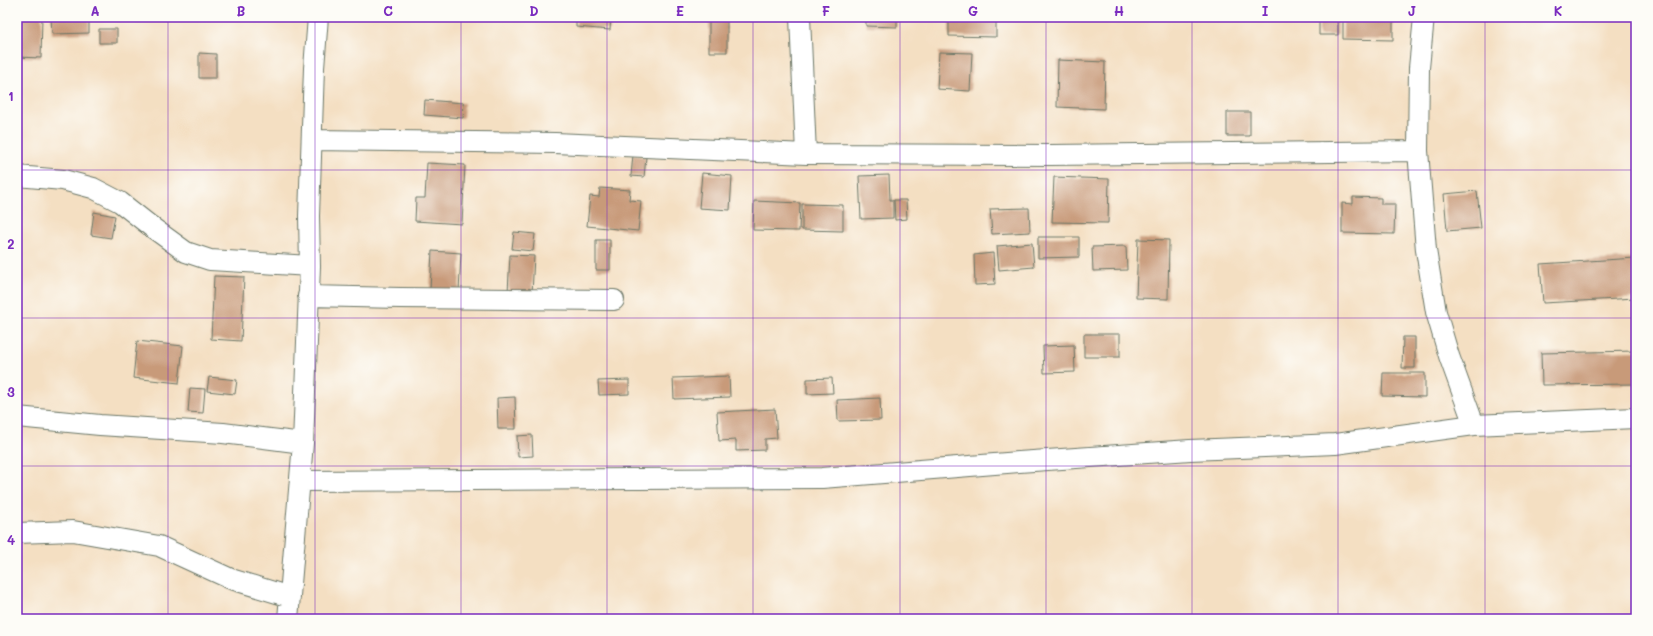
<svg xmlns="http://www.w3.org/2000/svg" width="1653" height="636" font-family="Mali,sans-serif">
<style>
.building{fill:#c89a79}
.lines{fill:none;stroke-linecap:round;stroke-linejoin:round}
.minor-casing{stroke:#6a7666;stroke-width:22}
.minor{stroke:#fff;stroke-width:20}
.grid{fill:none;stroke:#7b2cbf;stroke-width:1;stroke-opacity:0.55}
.neatline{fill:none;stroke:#7b2cbf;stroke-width:1.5}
.grid-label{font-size:13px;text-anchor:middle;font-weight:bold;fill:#7b2cbf}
</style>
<rect width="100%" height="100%" fill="#fdfcf7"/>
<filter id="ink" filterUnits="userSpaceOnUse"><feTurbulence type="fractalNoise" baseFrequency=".025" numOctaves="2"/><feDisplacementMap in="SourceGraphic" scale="8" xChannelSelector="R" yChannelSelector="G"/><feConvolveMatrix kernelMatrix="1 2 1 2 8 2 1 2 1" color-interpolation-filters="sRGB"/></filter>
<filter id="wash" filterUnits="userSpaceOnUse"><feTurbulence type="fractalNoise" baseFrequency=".012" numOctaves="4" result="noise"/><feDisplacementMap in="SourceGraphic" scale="16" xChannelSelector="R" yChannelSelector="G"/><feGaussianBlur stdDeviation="0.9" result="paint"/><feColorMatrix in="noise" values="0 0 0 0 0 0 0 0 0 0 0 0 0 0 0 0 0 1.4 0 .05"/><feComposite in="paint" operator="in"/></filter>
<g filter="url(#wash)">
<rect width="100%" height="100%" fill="#f4dfc2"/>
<g id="blocks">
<path class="building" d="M19,17H42L41,58L18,57Z
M51,17H89V33L52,34Z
M576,17H611L610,30L576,27Z
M709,17H727V52H709Z
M866,17H897V27L866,26Z
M949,17H996V37L949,36Z
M1319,17H1338V35H1319Z
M1343,17H1393V40L1343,39Z
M99,29H117V43H99Z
M939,52L972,53L970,91L937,89Z
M199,53L216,54V78H199Z
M1058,60L1105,62L1104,109L1057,107Z
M425,100L464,103L463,118L424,115Z
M1227,112H1250V136H1227Z
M633,155L646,157L644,177L631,176Z
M427,163L465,165L462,224L415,221L416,198H425Z
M702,173L732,176L730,210L699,208Z
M889,175L890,200H893V218L861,219L859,176Z
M1054,177L1109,179L1108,223L1052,222Z
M600,188L630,190L629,200L641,201L638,231L587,226L590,196L599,197Z
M1477,191L1481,228L1447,231L1444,194Z
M1353,197L1381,198V204H1395L1394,234L1342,233V203L1353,204Z
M894,200H906L907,219L895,220Z
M754,201L800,203L799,231L753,230Z
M802,204L843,205V231L802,230Z
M1029,208L1030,232L992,234L990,209Z
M94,212L115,216L111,238L91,235Z
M514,232L535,234L533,251L512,249Z
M1038,237H1079V257L1038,258Z
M1138,239L1169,240L1168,299L1136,298Z
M596,240H610V270H596Z
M1032,243L1034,267L999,270L997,246Z
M1126,246L1127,270L1093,271L1092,247Z
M432,251L461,253L459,292L430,290Z
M993,253L995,284L975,285L974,255Z
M510,255L534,256L532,294L508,292Z
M1636,258V298L1543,303L1540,264Z
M214,276L244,277L241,341L211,339Z
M1084,334H1120V357H1084Z
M1403,337H1415V368H1402Z
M137,341L183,346L179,383L133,378Z
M1074,345L1075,372L1044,373L1043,346Z
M1636,351V384L1542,385L1541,353Z
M1383,373H1425V397L1382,396Z
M729,376L730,397L674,399L673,378Z
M209,377L237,380L235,394L207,391Z
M832,378L833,393L807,394V379Z
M629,380V394L599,395L598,381Z
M190,388L205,389L203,413L188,412Z
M515,397L516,429H498L497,398Z
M880,398L881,420L838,421L837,400Z
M775,409L777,438L765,439V450L736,451V440L719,441L717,412Z
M532,435L533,456L518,457L517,436Z"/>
</g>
</g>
<g filter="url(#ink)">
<use href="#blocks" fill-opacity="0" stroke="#6a7666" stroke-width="1"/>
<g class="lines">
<g class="minor-casing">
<path id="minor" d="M800,17L806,154
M1424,17L1419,68L1418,151L1426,250L1436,312L1449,356L1474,425
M312,140L555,143L806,154L1050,155L1418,151
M17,176L63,180L93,188L120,202L153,228L186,252L210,260L310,266
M308,296L400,298L614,300
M17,417L100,425L223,433L303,443
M300,481L822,478L1019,462L1190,450L1335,444L1474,425L1636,418
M17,533L73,531L159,546L231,579L290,597
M288,619L303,443L310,266L309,216L314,68L318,17"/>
</g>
<use href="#minor" class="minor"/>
</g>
</g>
<path class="grid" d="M168,17V619M315,17V619M461,17V619M607,17V619M753,17V619M900,17V619M1046,17V619M1192,17V619M1338,17V619M1485,17V619M17,170H1636M17,318H1636M17,466H1636"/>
<rect width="1653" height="636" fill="none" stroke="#fdfcf7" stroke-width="44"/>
<rect x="22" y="22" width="1609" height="592" class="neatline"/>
<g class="grid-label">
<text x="95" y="16">A</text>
<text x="241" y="16">B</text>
<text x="388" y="16">C</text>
<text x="534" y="16">D</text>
<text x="680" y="16">E</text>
<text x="826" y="16">F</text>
<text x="973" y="16">G</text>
<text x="1119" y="16">H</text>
<text x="1265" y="16">I</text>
<text x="1412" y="16">J</text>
<text x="1558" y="16">K</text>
<text x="11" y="101">1</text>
<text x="11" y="249">2</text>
<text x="11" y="397">3</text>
<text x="11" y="545">4</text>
</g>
</svg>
